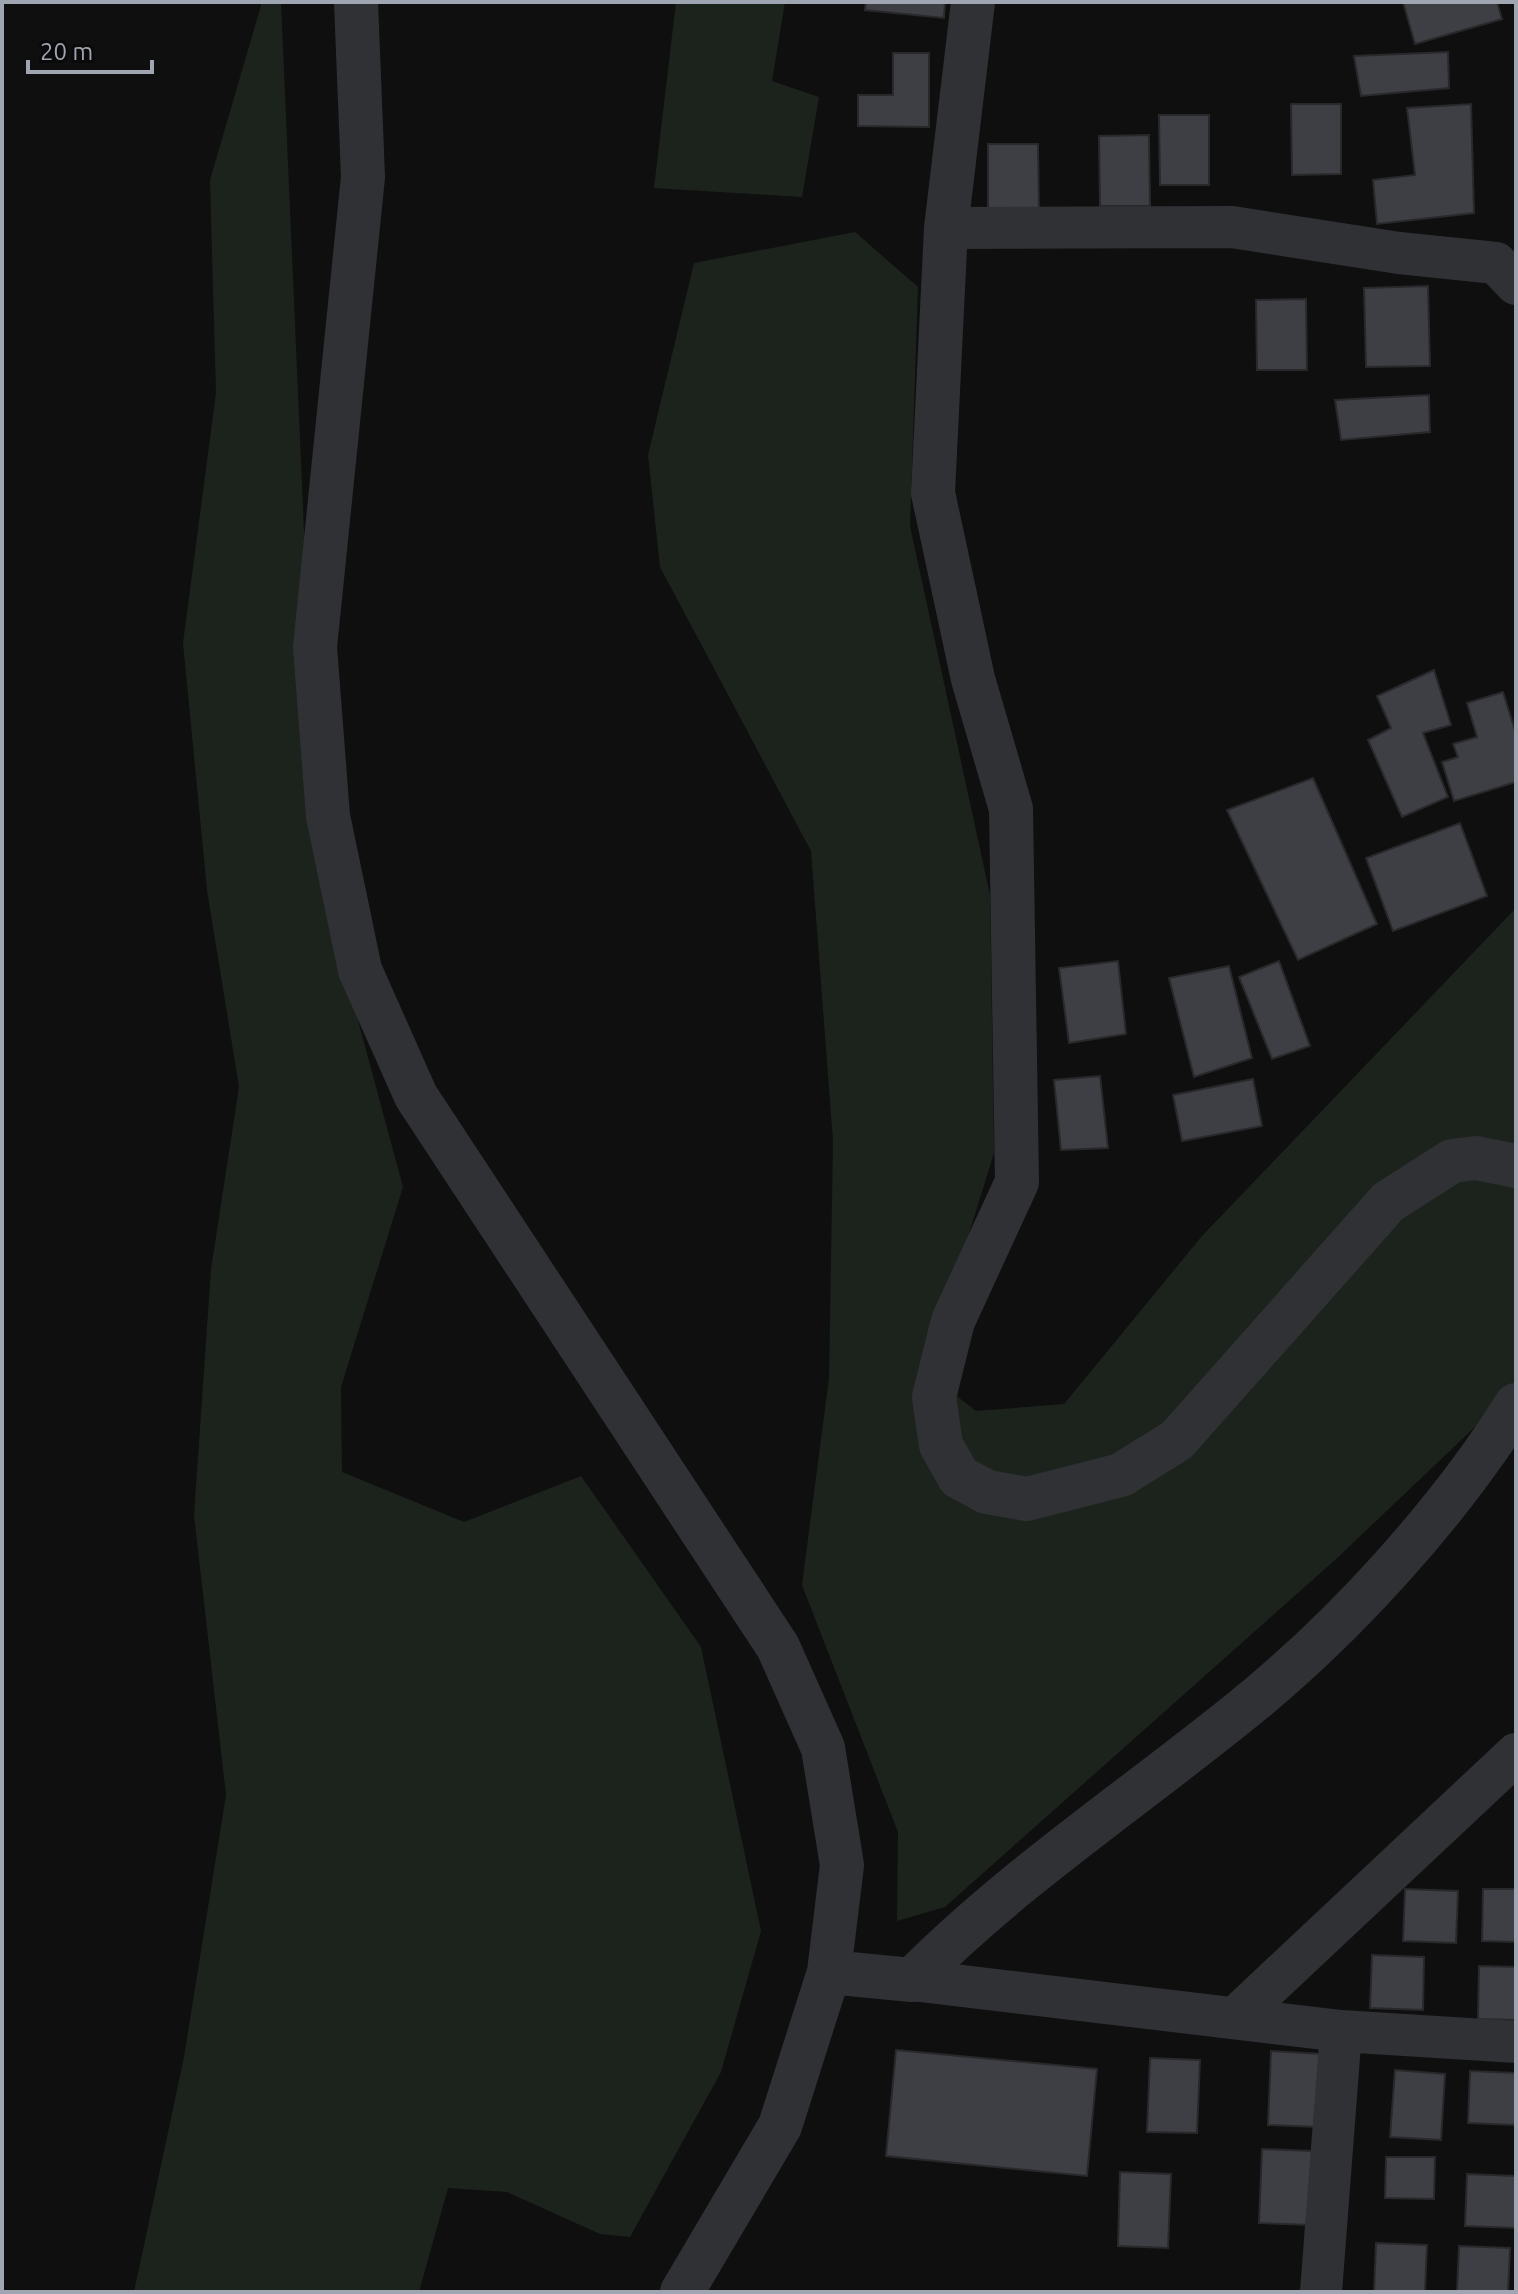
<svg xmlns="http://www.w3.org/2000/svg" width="1518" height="2294" font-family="Ubuntu,sans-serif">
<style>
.green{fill:#1c231c}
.building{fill:#3e3f44;stroke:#29292c;stroke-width:2}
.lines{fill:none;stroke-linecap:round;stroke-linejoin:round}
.minor{stroke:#303135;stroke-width:42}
.tertiary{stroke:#303135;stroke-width:44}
</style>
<rect width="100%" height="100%" fill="#0f0f10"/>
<path class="green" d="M262,2H281L319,876L403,1187L341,1387L342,1472L464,1522L581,1476L701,1647L761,1931L721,2072L630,2237L600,2234L507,2192L448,2188L419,2292H134L184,2057L226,1795L194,1515L211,1269L239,1087L207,890L183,643L216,393L210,180Z
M676,2H785L772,81L819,97L802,197L654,188Z
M855,232L918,287L910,526L990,895L994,1153L926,1372L976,1411L1064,1404L1202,1236L1516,908V1388L1335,1560L945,1907L897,1921L898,1832L802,1585L829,1378L833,1141L811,851L660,567L648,455L694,263Z"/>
<path class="building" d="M866,2H945L944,18L865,10Z
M1403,2H1497L1502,19L1415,44Z
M1448,52L1449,88L1361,96L1354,56Z
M893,53H929V127L858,126V95H893Z
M1291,104H1341V174L1292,175Z
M1471,104L1474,213L1377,224L1373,180L1415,175L1407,108Z
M1159,115H1209V185H1160Z
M1149,135L1150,206H1100L1099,136Z
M988,144H1038L1039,214L988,215Z
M1428,286L1430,366L1366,367L1364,288Z
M1306,299L1307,370H1257L1256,300Z
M1429,395L1430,432L1341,440L1335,400Z
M1434,670L1451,725L1423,733L1448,797L1402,817L1368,740L1391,728L1377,696Z
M1503,692L1516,734V782L1454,801L1442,762L1458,757L1453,744L1477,737L1467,703Z
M1313,778L1377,924L1298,960L1227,810Z
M1460,823L1487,896L1393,931L1366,858Z
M1118,961L1126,1034L1069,1043L1059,968Z
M1279,961L1310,1046L1272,1059L1239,977Z
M1229,966L1252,1058L1194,1077L1169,978Z
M1100,1076L1108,1148L1061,1150L1054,1080Z
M1253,1079L1262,1126L1182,1141L1173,1095Z
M1405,1889L1458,1891L1456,1943L1403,1941Z
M1483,1889H1516V1942L1482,1941Z
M1372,1955L1424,1957L1423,2010L1370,2008Z
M1479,1966L1516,1967V2020L1478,2019Z
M896,2050L1097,2069L1087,2176L886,2156Z
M1271,2051L1321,2054L1318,2127L1268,2125Z
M1150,2058L1200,2060L1197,2133L1147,2132Z
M1395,2070L1445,2074L1441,2140L1390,2137Z
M1470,2071L1516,2073V2125L1468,2123Z
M1262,2149L1312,2151L1310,2225L1259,2223Z
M1386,2157H1435L1434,2199L1385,2198Z
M1120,2172L1171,2174L1168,2248L1118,2246Z
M1467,2174L1516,2176V2228L1465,2226Z
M1376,2243L1427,2245L1425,2292H1374Z
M1459,2246L1510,2248L1508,2292H1457Z"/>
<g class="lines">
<path class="minor" d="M946,228L1232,227L1399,253L1496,263L1516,284
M912,1980L1341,2031L1516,2042
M1236,2017L1516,1754
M1321,2292L1341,2031"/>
<path class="tertiary" d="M356,2L363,177L315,647L328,816L360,970L416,1096L778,1647L823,1748L842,1865L829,1972L780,2126L682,2292
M973,2L946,228L933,493L973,679L1011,809L1017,1182L953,1321L934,1397L941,1445L959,1477L987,1492L1027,1499L1121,1475L1177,1440L1388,1202L1452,1161L1476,1158L1516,1166
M829,1972L912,1980C1012,1879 1131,1800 1241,1711C1342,1630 1447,1515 1516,1405"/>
</g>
<rect width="1518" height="2294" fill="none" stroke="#a0a6b1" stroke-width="8"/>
<path d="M28 60v12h124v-12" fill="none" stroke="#a0a6b1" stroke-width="4"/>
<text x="40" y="60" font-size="24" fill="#a0a6b1" stroke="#0a0a0b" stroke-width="6" paint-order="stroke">20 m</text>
</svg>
